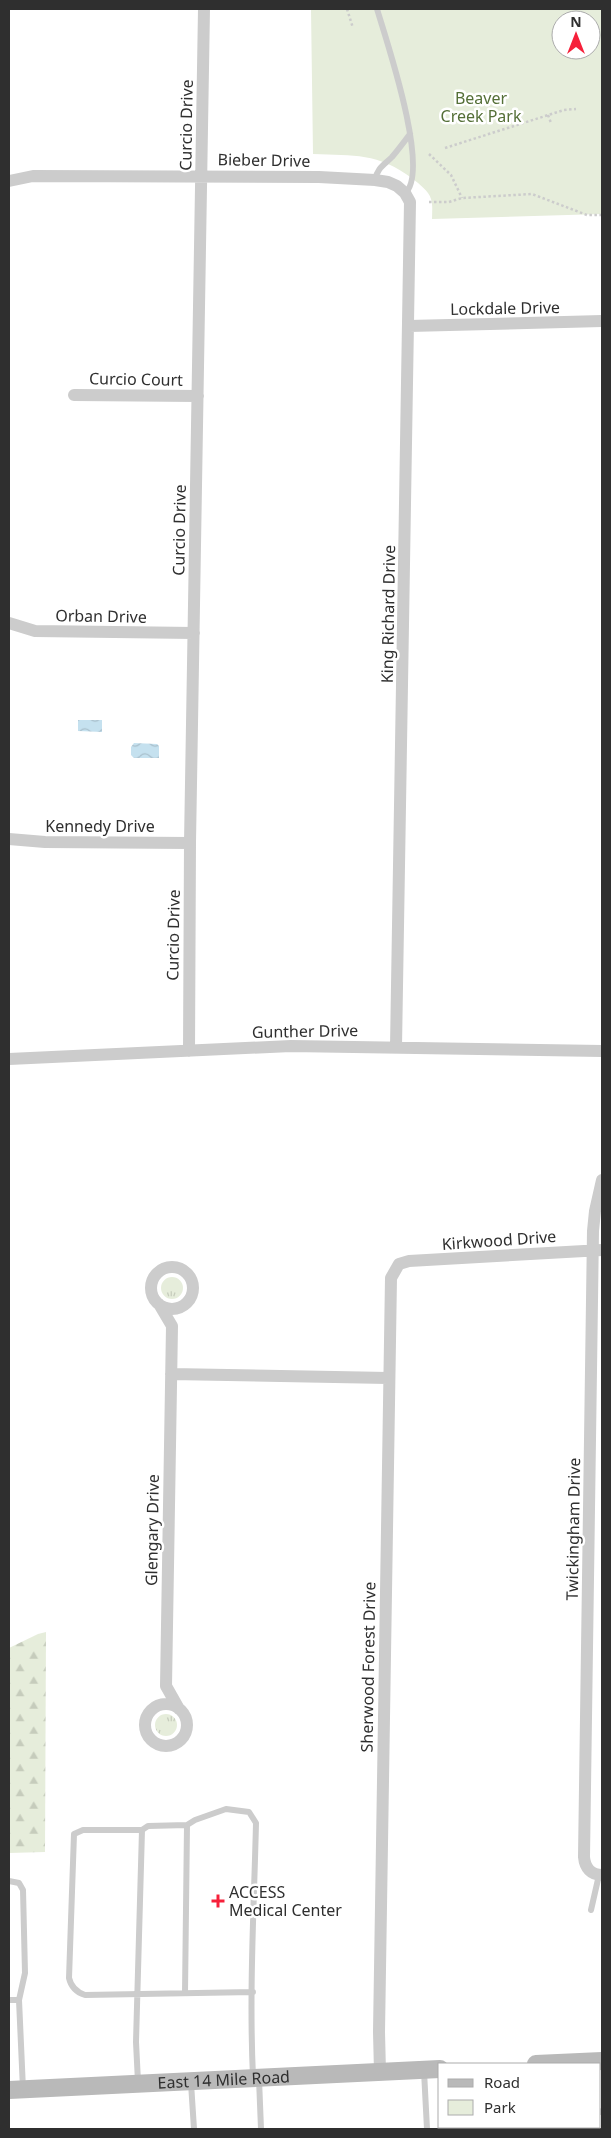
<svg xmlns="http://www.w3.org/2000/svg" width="611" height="2138" font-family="'Noto Sans',sans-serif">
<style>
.grass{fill:url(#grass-tufts)}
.forest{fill:url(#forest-firs)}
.park{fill:#e6eddb;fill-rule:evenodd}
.water{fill:url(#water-waves)}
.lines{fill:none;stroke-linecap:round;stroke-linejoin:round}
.path{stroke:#ccc;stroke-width:2.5;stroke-dasharray:2.5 2.5;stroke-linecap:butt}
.service{stroke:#ccc;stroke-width:6}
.minor{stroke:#ccc;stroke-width:12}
.secondary{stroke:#b9b9b9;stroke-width:18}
.poi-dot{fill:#f6203a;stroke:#fff;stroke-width:2}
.labels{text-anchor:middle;stroke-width:5;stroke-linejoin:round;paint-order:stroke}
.park-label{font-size:16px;fill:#546f37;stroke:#fff}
.street-label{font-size:16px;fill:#2f2f2f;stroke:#fff}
.poi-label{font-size:16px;fill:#2f2f2f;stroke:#fff;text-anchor:start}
</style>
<defs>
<pattern id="grass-tufts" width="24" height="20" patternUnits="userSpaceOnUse" patternTransform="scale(1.25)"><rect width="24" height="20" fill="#e6eddb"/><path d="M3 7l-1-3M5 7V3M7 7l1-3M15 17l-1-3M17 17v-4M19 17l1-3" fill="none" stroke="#c6ccbc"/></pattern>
<pattern id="forest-firs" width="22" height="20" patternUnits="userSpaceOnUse" patternTransform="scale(1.25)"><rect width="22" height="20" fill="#e6eddb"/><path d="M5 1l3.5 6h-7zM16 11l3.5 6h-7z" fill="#c6ccbc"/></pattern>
<pattern id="water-waves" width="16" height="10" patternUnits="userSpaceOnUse" patternTransform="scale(1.25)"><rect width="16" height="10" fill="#c5e1ef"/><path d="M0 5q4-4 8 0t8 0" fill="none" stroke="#aac1cd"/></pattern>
</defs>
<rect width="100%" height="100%" fill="#fff"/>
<path class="grass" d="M161 1288a11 11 0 1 1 22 0a11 11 0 1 1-22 0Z
M155 1725a11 11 0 1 1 22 0a11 11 0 1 1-22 0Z"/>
<path class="forest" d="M46,1632L45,1852L9,1853V1648L38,1634Z"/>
<path class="park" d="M311,9H602V214L432,219C432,213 433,205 431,199C429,191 419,184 413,179C377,152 355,156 313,154ZM561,20H591V50H561Z"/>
<path class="water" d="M78,720H102V732L78,731Z
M134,743L157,744L159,746V758H134L131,755V747Z"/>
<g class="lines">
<path class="path" d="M347,9L353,28
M548,115L551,123
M445,148L564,110L576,109
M429,154L451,175L462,198
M429,202H449L462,198L532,194L587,215H602"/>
<path class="service" d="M377,9C386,39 431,172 405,193
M375,180C377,168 384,165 392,157C398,150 404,142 410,134
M9,1881L19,1883L23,1890L25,1973L19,2000L23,2089
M591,1910L599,1875
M253,1992L85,1995C76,1992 71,1987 69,1978L74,1834L83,1830H142L148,1826L187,1825L195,1820L226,1809L249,1812L256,1823C254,1907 249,1993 253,2077
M185,1993L187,1825
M9,2000H19
M424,2071L427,2129
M259,2079L261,2129
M138,2082L136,2042L142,1830
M191,2083L194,2129
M600,2112L602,2111
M491,2127V2129
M590,2129V2127"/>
<path class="minor" d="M9,181L33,176L319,177L375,180L388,182L397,186L405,193L410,202L396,1047
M409,326L602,321
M74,395L198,396
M9,623L35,631L194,633
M9,839L45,842L190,843
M189,1051L190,843L204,9
M9,1059L291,1046L602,1051
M602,1180L595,1211L593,1231L584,1857C585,1868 591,1875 602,1875
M151 1288a21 21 0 1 1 42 0a21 21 0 1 1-42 0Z
M159,1304L172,1326L166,1686L179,1709
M171,1374L388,1378
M145 1725a21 21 0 1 1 42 0a21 21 0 1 1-42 0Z
M380,2072L379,2032L391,1278L399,1264L409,1261L602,1250"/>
<g class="secondary">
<path d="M536,2064L602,2061"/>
<path id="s1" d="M9,2090L440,2069"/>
</g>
</g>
<path class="poi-dot" d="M215.5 1893.5h5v5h5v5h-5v5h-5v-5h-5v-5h5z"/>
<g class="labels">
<g class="park-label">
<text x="481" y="104">Beaver<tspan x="481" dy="18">Creek Park</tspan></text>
</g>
<g class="street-label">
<text transform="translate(186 125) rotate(-89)" y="6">Curcio Drive</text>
<text transform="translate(264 160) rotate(1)" y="6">Bieber Drive</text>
<text transform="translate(505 308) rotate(-1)" y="6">Lockdale Drive</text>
<text transform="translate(136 379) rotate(1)" y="6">Curcio Court</text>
<text transform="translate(179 530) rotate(-89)" y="6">Curcio Drive</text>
<text transform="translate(388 614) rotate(-89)" y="6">King Richard Drive</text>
<text transform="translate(101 616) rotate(1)" y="6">Orban Drive</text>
<text x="100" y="832">Kennedy Drive</text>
<text transform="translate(173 935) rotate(-89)" y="6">Curcio Drive</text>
<text transform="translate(305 1031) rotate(-1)" y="6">Gunther Drive</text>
<text transform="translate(499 1240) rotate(-4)" y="6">Kirkwood Drive</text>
<text transform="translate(573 1529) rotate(-89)" y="6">Twickingham Drive</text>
<text transform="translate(152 1530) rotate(-89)" y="6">Glengary Drive</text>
<text transform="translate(368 1667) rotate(-89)" y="6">Sherwood Forest Drive</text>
<text dy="6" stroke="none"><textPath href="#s1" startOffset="215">East 14 Mile Road</textPath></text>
</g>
<g class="poi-label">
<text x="229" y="1898">ACCESS<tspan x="229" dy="18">Medical Center</tspan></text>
</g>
</g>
<rect width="611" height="2138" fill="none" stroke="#2f2f2f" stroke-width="20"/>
<rect x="438" y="2063" width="162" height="65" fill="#ffffff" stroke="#acacac"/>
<rect x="448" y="2079" width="25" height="8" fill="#b9b9b9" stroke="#acacac"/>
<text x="484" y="2088" font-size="15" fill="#2f2f2f">Road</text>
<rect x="448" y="2100" width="25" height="15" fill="#e6eddb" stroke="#acacac"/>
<text x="484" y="2113" font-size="15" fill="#2f2f2f">Park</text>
<g transform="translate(576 35)"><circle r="24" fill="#ffffff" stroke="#acacac"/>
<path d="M0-4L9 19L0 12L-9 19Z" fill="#f6203a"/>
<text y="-8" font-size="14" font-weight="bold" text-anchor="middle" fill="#2f2f2f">N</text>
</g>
</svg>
